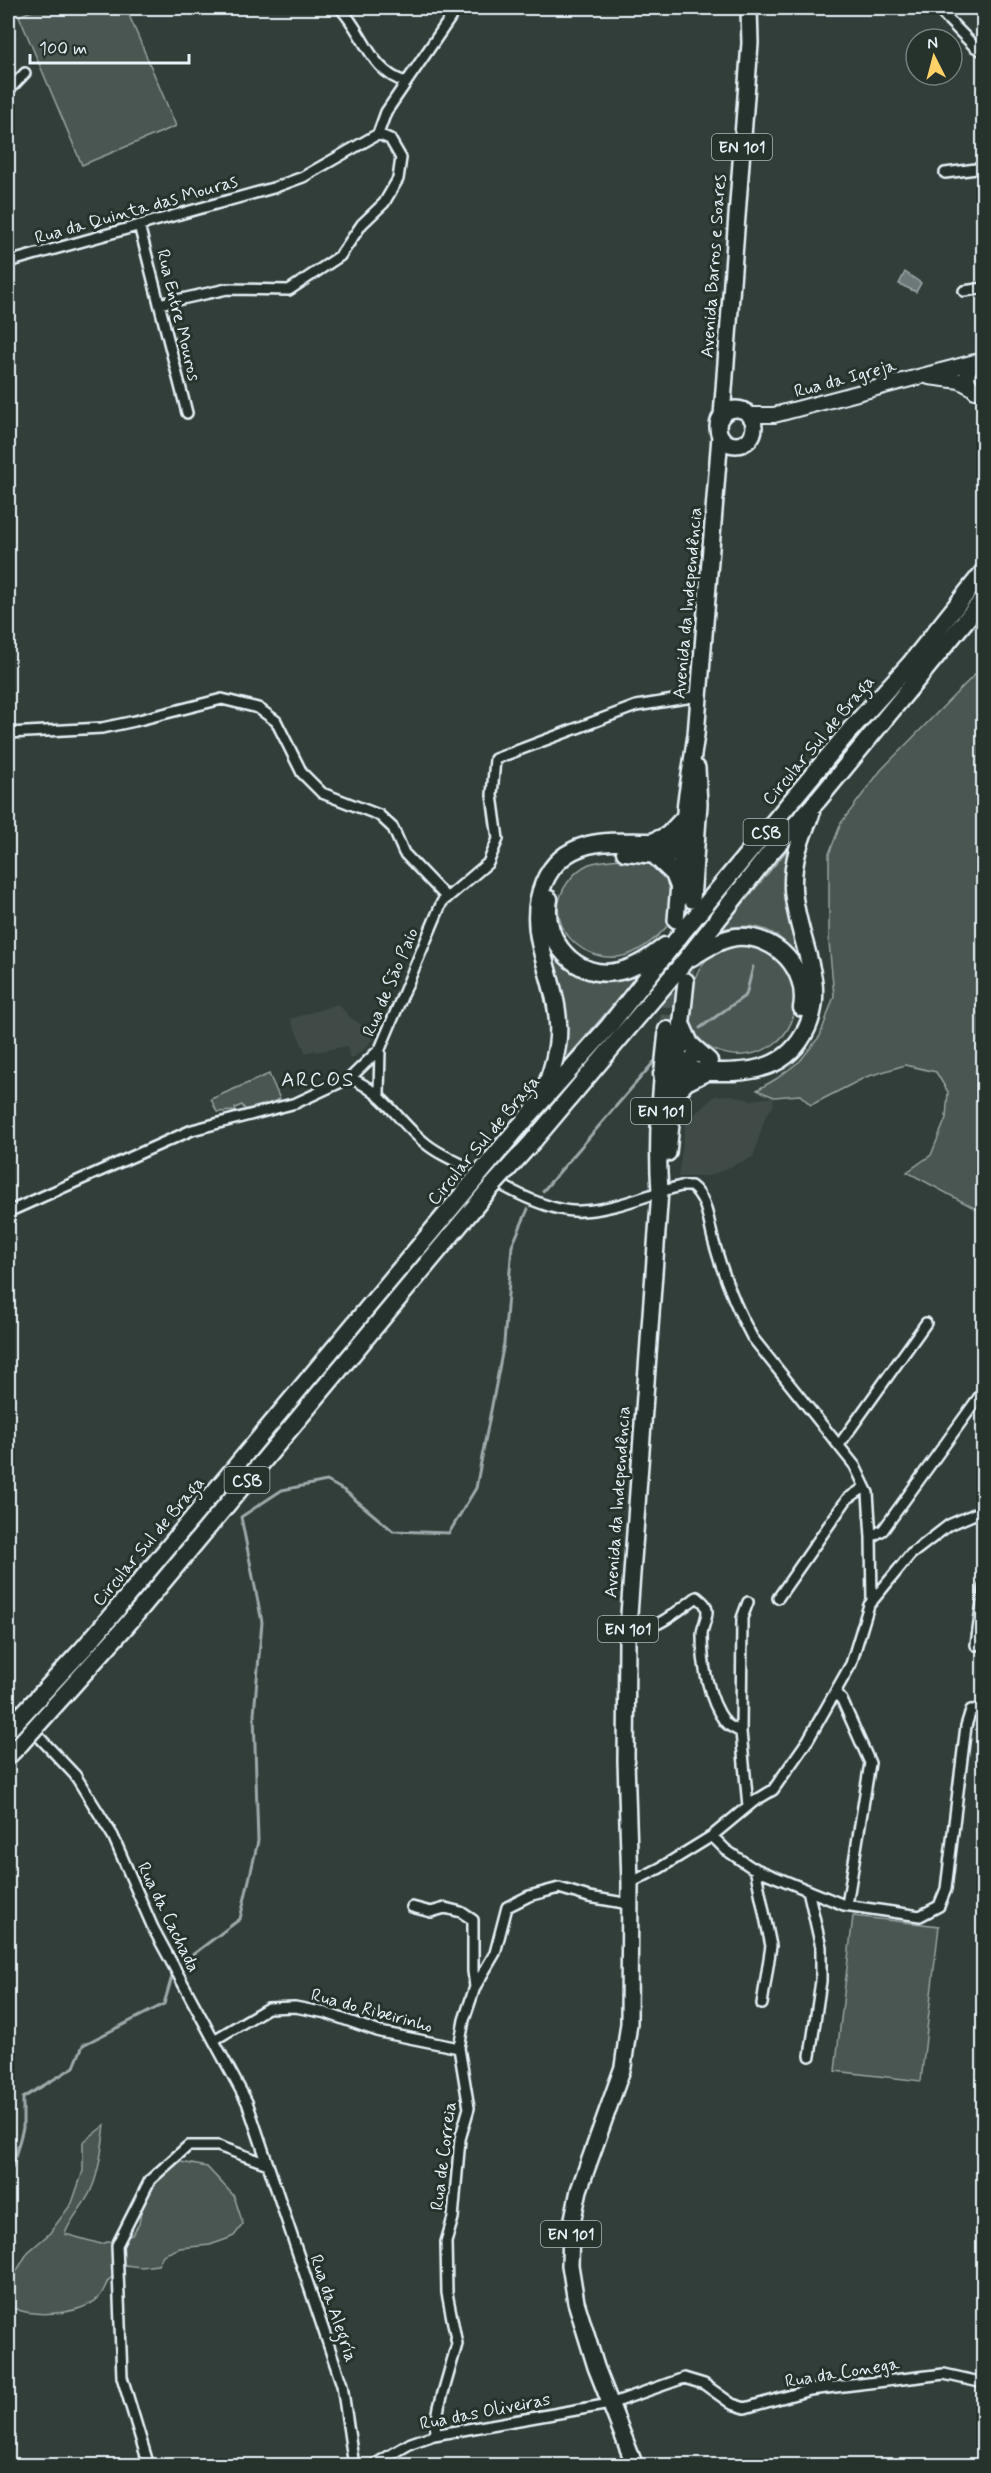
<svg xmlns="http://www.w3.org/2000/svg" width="991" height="2473" font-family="Mynerve,sans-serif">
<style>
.built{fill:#3f4b46}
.green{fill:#495651;stroke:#98a4a4;stroke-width:1.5}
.water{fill:#6d7978;stroke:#9ea9ab;stroke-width:1.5}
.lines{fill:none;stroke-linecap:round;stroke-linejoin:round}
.stream{stroke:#9ea9ab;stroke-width:3}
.primary-tunnel{stroke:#4d5956;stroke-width:15;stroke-dasharray:15 8;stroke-linecap:butt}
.street-casing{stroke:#e8f1f8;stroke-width:14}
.secondary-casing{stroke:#e8f1f8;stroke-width:18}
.primary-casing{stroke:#e8f1f8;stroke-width:20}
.highway-casing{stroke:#e8f1f8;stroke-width:21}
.street{stroke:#26332d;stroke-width:9}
.secondary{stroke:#26332d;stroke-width:14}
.primary{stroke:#26332d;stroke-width:15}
.highway{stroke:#26332d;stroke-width:16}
.highway-bridge-casing{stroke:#e8f1f8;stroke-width:21;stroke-linecap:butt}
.highway-bridge{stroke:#26332d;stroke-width:16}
.labels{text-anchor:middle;stroke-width:6;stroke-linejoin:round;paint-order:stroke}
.shield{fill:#26332d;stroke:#aeb8bb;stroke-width:1.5}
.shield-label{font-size:16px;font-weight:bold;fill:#e8f1f8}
.street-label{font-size:18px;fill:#e8f1f8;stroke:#26332d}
.quarter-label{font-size:21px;letter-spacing:1.5px;fill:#e8f1f8;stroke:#26332d}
</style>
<rect width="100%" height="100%" fill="#323e39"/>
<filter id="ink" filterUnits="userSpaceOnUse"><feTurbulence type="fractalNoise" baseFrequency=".0167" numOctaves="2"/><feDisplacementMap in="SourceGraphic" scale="12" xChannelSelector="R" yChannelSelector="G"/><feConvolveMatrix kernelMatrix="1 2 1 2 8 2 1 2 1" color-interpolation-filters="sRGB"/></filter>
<g filter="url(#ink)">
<path class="built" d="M338,1004L351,1018L376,1034L366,1048L350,1060L347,1046L316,1052L315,1050L306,1053L290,1019Z
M732,1095L751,1100L774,1097L773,1107L766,1115L753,1157L709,1176L678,1177L686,1122L715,1096Z"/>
<path class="green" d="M39,8H126L176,126L82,165L19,16Z
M983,666V1219L978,1210L907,1172L931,1155L946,1118L948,1092L936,1072L905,1065L866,1077L811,1105L800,1095L774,1097L757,1090L776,1079L800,1061L820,1036L834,996L829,942V854L841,823L881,770Z
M793,843L805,975C789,936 765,919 722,929Z
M621,859C671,865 673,874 671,922C659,936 644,949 627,955C584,968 538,922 568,882C573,875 580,868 589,864C599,861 610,860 621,859Z
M744,943C752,945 764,945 771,950C802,970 805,1022 774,1044C749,1062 709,1059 694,1030C689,1020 690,1011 691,999C694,962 710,952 744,943Z
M547,944C577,980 598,988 642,971L562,1064C572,1021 562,984 547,944Z
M269,1074L280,1099L255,1109L246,1111L242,1105L235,1108L236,1111L217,1112L211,1099Z
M853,1916L939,1926L921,2081L835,2071Z
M105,2125C102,2146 100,2170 91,2190C85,2205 71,2217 65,2234L101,2244L132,2235L139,2224L146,2179L166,2159L207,2167L234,2196L243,2224L234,2236L227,2239L210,2245L180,2248L163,2255L158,2265L141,2267L125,2265C119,2270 113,2275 108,2281C105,2286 103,2293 99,2297C84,2315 24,2320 8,2304L9,2284L28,2252L49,2234L72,2203L83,2171V2142Z"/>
<path class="water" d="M905,272L921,283L916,292L899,284Z"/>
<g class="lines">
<path class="stream" d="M700,1028L746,995L753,967
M543,1191L654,1062
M183,1962L240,1919L258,1841L254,1714L262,1622L241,1517L282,1490L327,1481L345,1491L393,1531L449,1533L476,1488L504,1343L512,1246L528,1209
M8,2171L12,2168L23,2128V2098L74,2067L83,2045L164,2004L173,1973"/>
<path class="primary-tunnel" d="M686,981L692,900
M667,1030L674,937"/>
<g class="street-casing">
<path id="street" d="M340,8C364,32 370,72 406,82
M937,8L975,47L984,52
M8,91L25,73
M945,173L984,168
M139,225L187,413
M8,262L273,188L303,177L378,134L386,112L457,8
M964,291L984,288
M159,304L227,289L289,290L340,256L362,224L384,203L398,179L401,158L390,139L378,134
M8,733L102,728L135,721L222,699L258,708L276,721L302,773L322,793L379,815L393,828L404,853L447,898
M350,1078C384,1092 397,1120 424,1142C440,1156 463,1164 482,1174
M379,1094L380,1049
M494,1181C517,1194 555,1213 581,1211C615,1210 648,1194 681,1186H691C709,1199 708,1225 715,1246C724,1277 736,1308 752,1337L855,1466L865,1487L868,1493L871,1537L872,1602
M8,1212L192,1130L296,1103L350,1078L380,1049L442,902L488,863L498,839L492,795L495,759L636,706L699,696
M839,1445L926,1323
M871,1537L883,1530L984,1390
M778,1598L847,1499L865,1487
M748,1602L742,1618L741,1732L748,1806
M628,1633C659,1628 672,1615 697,1597C702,1601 707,1604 707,1612C707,1620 702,1627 702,1635C702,1663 708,1699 725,1722C729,1727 736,1729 741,1732
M976,1645L984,1587
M835,1692L842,1700L870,1763L847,1905
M8,1704L75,1775L113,1836L153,1928L247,2102L342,2385L354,2466
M712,1836L726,1850L751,1867L844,1905L920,1916L939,1906L946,1889L966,1726L971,1710L984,1709
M755,1868L771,1946L762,2004
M630,1883L660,1868L712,1836L753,1802L773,1790L808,1740L851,1664L869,1605L910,1555L949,1525L984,1510
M808,1890L821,1947V1981L810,2056
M412,1907L431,1912L445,1908L461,1912L473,1920V1971L475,1987
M214,2040L268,2008L295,2007L326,2013L380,2032L459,2048
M434,2435L439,2407L457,2344L447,2293L446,2242L453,2218L460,2139L469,2108L459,2048L464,2020L475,1987L495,1953L507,1907L529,1896L559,1888L589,1897L630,1904
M149,2466L122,2377L117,2245L150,2180L188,2146H218L268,2164
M372,2466L411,2443L434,2435L610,2404L684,2378L704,2384L732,2404L745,2408L810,2390L944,2374L984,2383"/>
</g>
<g class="secondary-casing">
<path id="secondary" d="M979,361C969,365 966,372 968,382L975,391L984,392
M929,377L960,381L971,387
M750,415H774L975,362"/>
</g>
<g class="primary-casing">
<path id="primary" d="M718 427a18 18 0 1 1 36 0a18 18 0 1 1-36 0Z
M722,416L750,43L749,8
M692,900L699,804L697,768
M676,920L686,801L696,735L720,436
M668,1153L686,981
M635,2466L596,2367L576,2302L570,2265L571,2228L579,2190L623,2067L629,2023L630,1883L626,1761L627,1642L660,1191C656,1139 661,1084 667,1032"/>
</g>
<g class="highway-casing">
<path id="highway" d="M652,842L668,835L684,818
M625,852C654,854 673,862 696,840
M654,855L674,874L678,884
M549,899C541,940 577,982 620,971C637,967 651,957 665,946
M690,958C704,950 720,939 736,937C776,934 809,970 802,1008
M683,1028L690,1044L709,1061
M667,1030C673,1055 677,1071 705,1072C723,1072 743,1073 760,1068C800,1058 819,1018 813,979C808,948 795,920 793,889C792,862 800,839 811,814
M662,1074L679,1062L689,1061
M543,1094C552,1072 560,1047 558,1023C557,996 546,970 540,943C531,902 543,857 588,845C607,840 628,842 647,842C676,843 684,849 693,876
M676,1094L686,1082L706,1072
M517,1129L609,1026L682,933L850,730L910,664L984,571
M533,1141L684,962L769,854L818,800L984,598
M117,1609L417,1249
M8,1756L21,1743"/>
</g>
<use href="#street" class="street"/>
<use href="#secondary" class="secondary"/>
<use href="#primary" class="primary"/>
<use href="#highway" class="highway"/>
<g class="highway-bridge-casing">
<path id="highway-bridge" d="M417,1249L517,1129
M8,1730L83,1649L117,1609
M21,1743L126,1626L487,1192L533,1141"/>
</g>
<use href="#highway-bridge" class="highway-bridge"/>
</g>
</g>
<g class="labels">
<g class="shield">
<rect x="712" y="134" width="60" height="26" rx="4.5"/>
<rect x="743.5" y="819" width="45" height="26" rx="4.5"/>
<rect x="631" y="1098" width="60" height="26" rx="4.5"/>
<rect x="224.5" y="1467" width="45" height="26" rx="4.5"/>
<rect x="598" y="1616" width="60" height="26" rx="4.5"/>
<rect x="541" y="2221" width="60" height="26" rx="4.5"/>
</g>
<g class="shield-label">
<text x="742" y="153">EN 101</text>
<text x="766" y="838">CSB</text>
<text x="661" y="1117">EN 101</text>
<text x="247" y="1486">CSB</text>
<text x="628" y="1635">EN 101</text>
<text x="571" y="2240">EN 101</text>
</g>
<g class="street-label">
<text transform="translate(136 209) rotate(-16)" y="6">Rua da Quinta das Mouras</text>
<text transform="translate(713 266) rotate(-86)" y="6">Avenida Barros e Soares</text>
<text transform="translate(179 315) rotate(76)" y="6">Rua Entre Mouros</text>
<text transform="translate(845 378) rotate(-15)" y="6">Rua da Igreja</text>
<text transform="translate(687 603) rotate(-85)" y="6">Avenida da Independência</text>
<text transform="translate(818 740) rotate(-50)" y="6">Circular Sul de Braga</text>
<text transform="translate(390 982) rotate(-67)" y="6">Rua de São Paio</text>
<text transform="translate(483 1140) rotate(-50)" y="6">Circular Sul de Braga</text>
<text transform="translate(617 1502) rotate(-86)" y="6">Avenida da Independência</text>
<text transform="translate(148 1541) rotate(-50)" y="6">Circular Sul de Braga</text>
<text transform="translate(169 1917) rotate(64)" y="6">Rua da Cachada</text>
<text transform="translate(372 2010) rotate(15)" y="6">Rua do Ribeirinho</text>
<text transform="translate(443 2156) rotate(-83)" y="6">Rua de Correia</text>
<text transform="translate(334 2308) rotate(71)" y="6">Rua da Alegría</text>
<text transform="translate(842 2372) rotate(-9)" y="6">Rua da Conega</text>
<text transform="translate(485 2411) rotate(-11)" y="6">Rua das Oliveiras</text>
</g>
<g class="quarter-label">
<text x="318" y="1086">ARCOS</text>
</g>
</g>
<rect width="991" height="2473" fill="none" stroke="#26332d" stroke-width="30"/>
<rect x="15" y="15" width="961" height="2443" fill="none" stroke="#e8f1f8" stroke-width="2" filter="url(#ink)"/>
<g transform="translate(934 57) rotate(354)"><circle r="28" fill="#26332d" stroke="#747f7e" stroke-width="1.5"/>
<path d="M0-4.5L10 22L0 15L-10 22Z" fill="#ffd166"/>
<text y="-9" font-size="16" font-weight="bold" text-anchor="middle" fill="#e8f1f8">N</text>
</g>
<path d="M30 54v9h159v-9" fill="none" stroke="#e8f1f8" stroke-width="3"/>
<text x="39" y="54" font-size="18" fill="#e8f1f8" stroke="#26332d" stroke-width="4.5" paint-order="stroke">100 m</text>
</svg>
